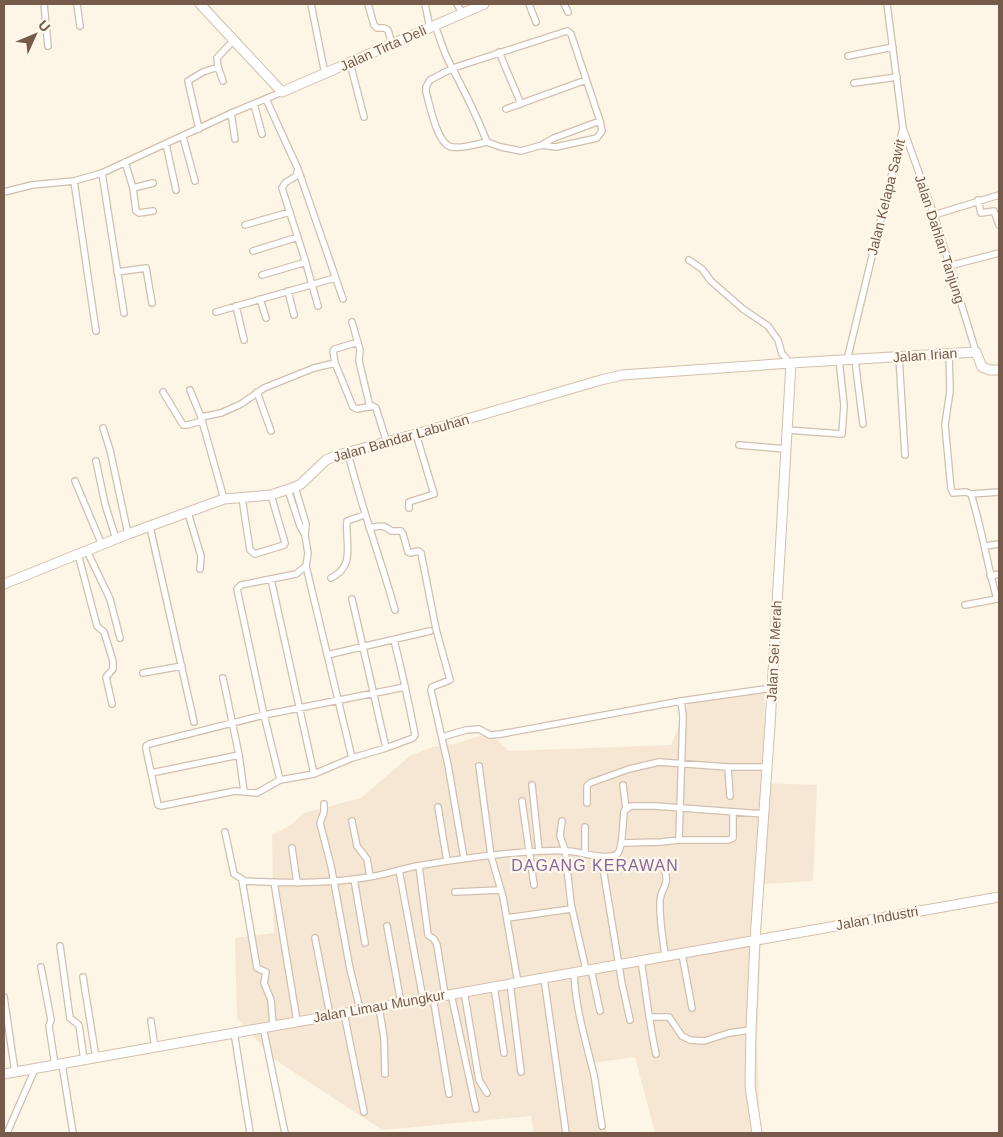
<svg xmlns="http://www.w3.org/2000/svg" width="1003" height="1137" font-family="Arial,sans-serif">
<style>
.residential{fill:#f5e7d4}
.lines{fill:none;stroke-linecap:round;stroke-linejoin:round}
.street-casing{stroke:#d1bfae;stroke-width:8}
.secondary-casing{stroke:#d4bfac;stroke-width:11}
.street{stroke:#fff;stroke-width:5.5}
.secondary{stroke:#fff;stroke-width:9}
.labels{text-anchor:middle;stroke-width:4.5;stroke-linejoin:round;paint-order:stroke}
.street-label{font-size:14px;fill:#775b4a;stroke:#fff8ed}
.quarter-label{font-size:16px;letter-spacing:1px;fill:#8a659b;stroke:#fff8ed}
</style>
<rect width="100%" height="100%" fill="#fdf5e6"/>
<path class="residential" d="M765,689L763,783L817,785L813,881L763,884L757,1042L760,1133H655L635,1057L592,1063L607,1133H534L531,1116L382,1130L274,1059L237,1018L235,938L274,933L272,835L291,825L304,813L361,798L410,756L432,747L454,744L490,733L509,751L671,745L688,704Z"/>
<g class="lines">
<g class="street-casing">
<path id="street" d="M44,4L48,46
M77,4L80,26
M311,4L325,74
M368,4L374,25L377,28H384L388,30L392,44
M425,4L430,28
M457,4L462,13
M529,4L536,22
M564,4L568,12
M435,26C440,38 443,50 449,62C463,88 476,114 487,142L501,147L521,151L542,145L554,138L600,121L571,34L567,31L453,68L430,80L426,87V92C430,105 437,145 452,147C463,149 476,144 487,142
M499,52L521,104
M848,56L893,47
M350,63L364,117
M223,81L218,67L217,58L233,41
M854,83L897,77
M254,104L262,134
M506,109L586,80
M231,113L235,139
M903,128L934,215L976,352
M199,129L188,81L203,72L218,67
M183,137L195,181
M166,144L176,190
M542,145L556,147L597,138L602,131L600,121
M125,162L133,188L136,211L139,213L153,211
M299,172L343,299
M102,173L124,313
M74,181L96,331
M133,188L153,183
M4,192L32,185L74,181L102,173L234,112L282,92
M978,200L981,213L994,211L999,225
M934,215L999,195
M245,225L290,212
M253,251L298,237
M305,260L318,306
M689,260L702,269L711,281L743,309L768,326L778,340L782,354L786,358L788,363
M949,266L999,253
M117,272L146,268L152,303
M262,275L303,263L305,260L282,188L285,183L296,176L298,169L266,99
M288,291L294,315
M260,299L266,318
M236,306L244,340
M216,312L335,278
M352,322L360,350L359,361L370,407
M949,353L950,391L945,425L951,489L953,493L966,492L971,494
M899,357L905,455
M847,360L903,128L887,4
M855,360L863,424
M335,363L333,351L335,349L358,342
M190,390L201,417
M163,392L183,425H187L202,421
M257,392L271,431
M103,428L110,450L128,534
M787,430L842,434L844,405L839,360
M739,445L786,449
M348,453C361,506 380,557 395,610
M96,461L105,504L116,539
M75,481L102,545
M288,490L300,526L305,535
M242,498L250,550L255,554L284,545L285,543L271,495
M224,499L201,417L221,413L241,404L264,388L314,368L335,363L353,407L357,409L373,406L376,408L387,443
M409,508V502L434,494L416,434
M188,513L201,556L200,569
M150,527L194,722
M369,528C379,526 384,524 391,531H401L403,534L408,552L410,553L418,551L421,553L436,629L450,680L432,687L431,690L448,765L464,858
M985,546L999,544
M87,551L110,599L120,638
M78,554L97,626L104,632L113,661V669L106,677L112,704
M306,566L352,758
M990,576L999,574
M331,578C356,566 345,543 347,521L364,515
M271,579L314,774
M352,599L386,748
M965,605L997,599C987,564 982,529 971,494L999,492
M394,640C402,672 409,703 415,735L413,738L386,748L352,758L314,774L280,780L257,793L235,791L161,806L158,805L146,749V746L149,744L264,715L405,687
M327,655L430,631
M143,673L182,666
M223,678L239,755L244,791
M442,737L466,730L479,729L490,735L501,734L681,701L772,688
M479,766L491,856L503,897L518,983
M728,767L730,796
M151,773L239,755
M280,780L264,715L237,589L241,585L296,574L306,566L308,553L305,535L306,524L295,487
M532,785L539,851
M623,785L626,809
M522,801L534,885
M587,803V786L590,783L629,769L659,762L728,767H767
M324,804V812L320,823L331,866L350,969L360,1009
M438,807L447,861
M352,821L357,846L367,859L370,877
M562,821L560,836L565,850L571,904L586,970
M585,827V853
M225,832L234,874L245,881C286,883 328,884 369,877C385,875 401,869 417,866C458,859 500,853 541,851C550,851 559,850 568,851C582,852 602,860 616,855C623,852 623,819 624,811L631,806H655L763,814
M679,840L683,716L681,701
M622,843L661,842L679,840H729L733,838V813
M292,848L297,883
M601,856L622,984L630,1020
M419,866L428,935L434,939L437,945L445,995
M399,870L423,999
M354,879L365,943
M242,880L257,968L266,972L264,983L271,1000L273,1025
M274,882L297,1021
M455,892L501,890
M507,918L571,909
M387,926L401,1003
M315,938L330,1015
M60,946L70,1018L79,1025L84,1060
M682,954L692,1008
M665,956C663,938 659,919 660,900C662,885 669,888 665,870
M641,960C646,992 649,1023 656,1054
M41,967L51,1020L49,1026L55,1065
M591,969L600,1011
M574,972C575,1007 586,1042 594,1075C597,1092 599,1109 602,1126
M83,977L96,1058
M544,978L566,1133
M510,983L521,1072
M494,986L504,1053
M464,991L479,1080L487,1093
M451,994L476,1109
M4,997L15,1072
M433,997L449,1094
M379,1007L384,1038L385,1074
M344,1013L364,1112
M650,1017H669L682,1036L690,1040L704,1041L729,1033L751,1030
M151,1021L155,1048
M263,1027L285,1133
M234,1032L250,1133
M62,1064L73,1133
M7,1133L35,1069"/>
</g>
<g class="secondary-casing">
<path id="secondary" d="M200,4L282,92L484,4
M4,584L128,534L224,499L271,495L295,487L301,484L326,460L338,455L416,434L601,380L622,375L791,363L976,352L982,367L990,370H999
M4,1074L999,897
M757,1133L750,1086L751,1030L755,940L770,725L791,363"/>
</g>
<use href="#street" class="street"/>
<use href="#secondary" class="secondary"/>
</g>
<g class="labels">
<g class="street-label">
<text transform="translate(383 48) rotate(-24)" y="5">Jalan Tirta Deli</text>
<text transform="translate(886 197) rotate(-76)" y="5">Jalan Kelapa Sawit</text>
<text transform="translate(940 239) rotate(72)" y="5">Jalan Dahlan Tanjung</text>
<text transform="translate(925 355) rotate(-4)" y="5">Jalan Irian</text>
<text transform="translate(401 438) rotate(-16)" y="5">Jalan Bandar Labuhan</text>
<text transform="translate(774 651) rotate(-87)" y="5">Jalan Sei Merah</text>
<text transform="translate(877 918) rotate(-10)" y="5">Jalan Industri</text>
<text transform="translate(379 1006) rotate(-10)" y="5">Jalan Limau Mungkur</text>
</g>
<g class="quarter-label">
<text x="595" y="871">DAGANG KERAWAN</text>
</g>
</g>
<rect width="1003" height="1137" fill="none" stroke="#775b4a" stroke-width="10"/>
<g transform="translate(35 35) rotate(46)" stroke="#fff8ed" stroke-width="4" paint-order="stroke">
<path d="M0-4L9 19L0 12L-9 19Z" fill="#775b4a"/>
<text y="-8" font-size="14" font-weight="bold" text-anchor="middle" fill="#775b4a">U</text>
</g>
</svg>
